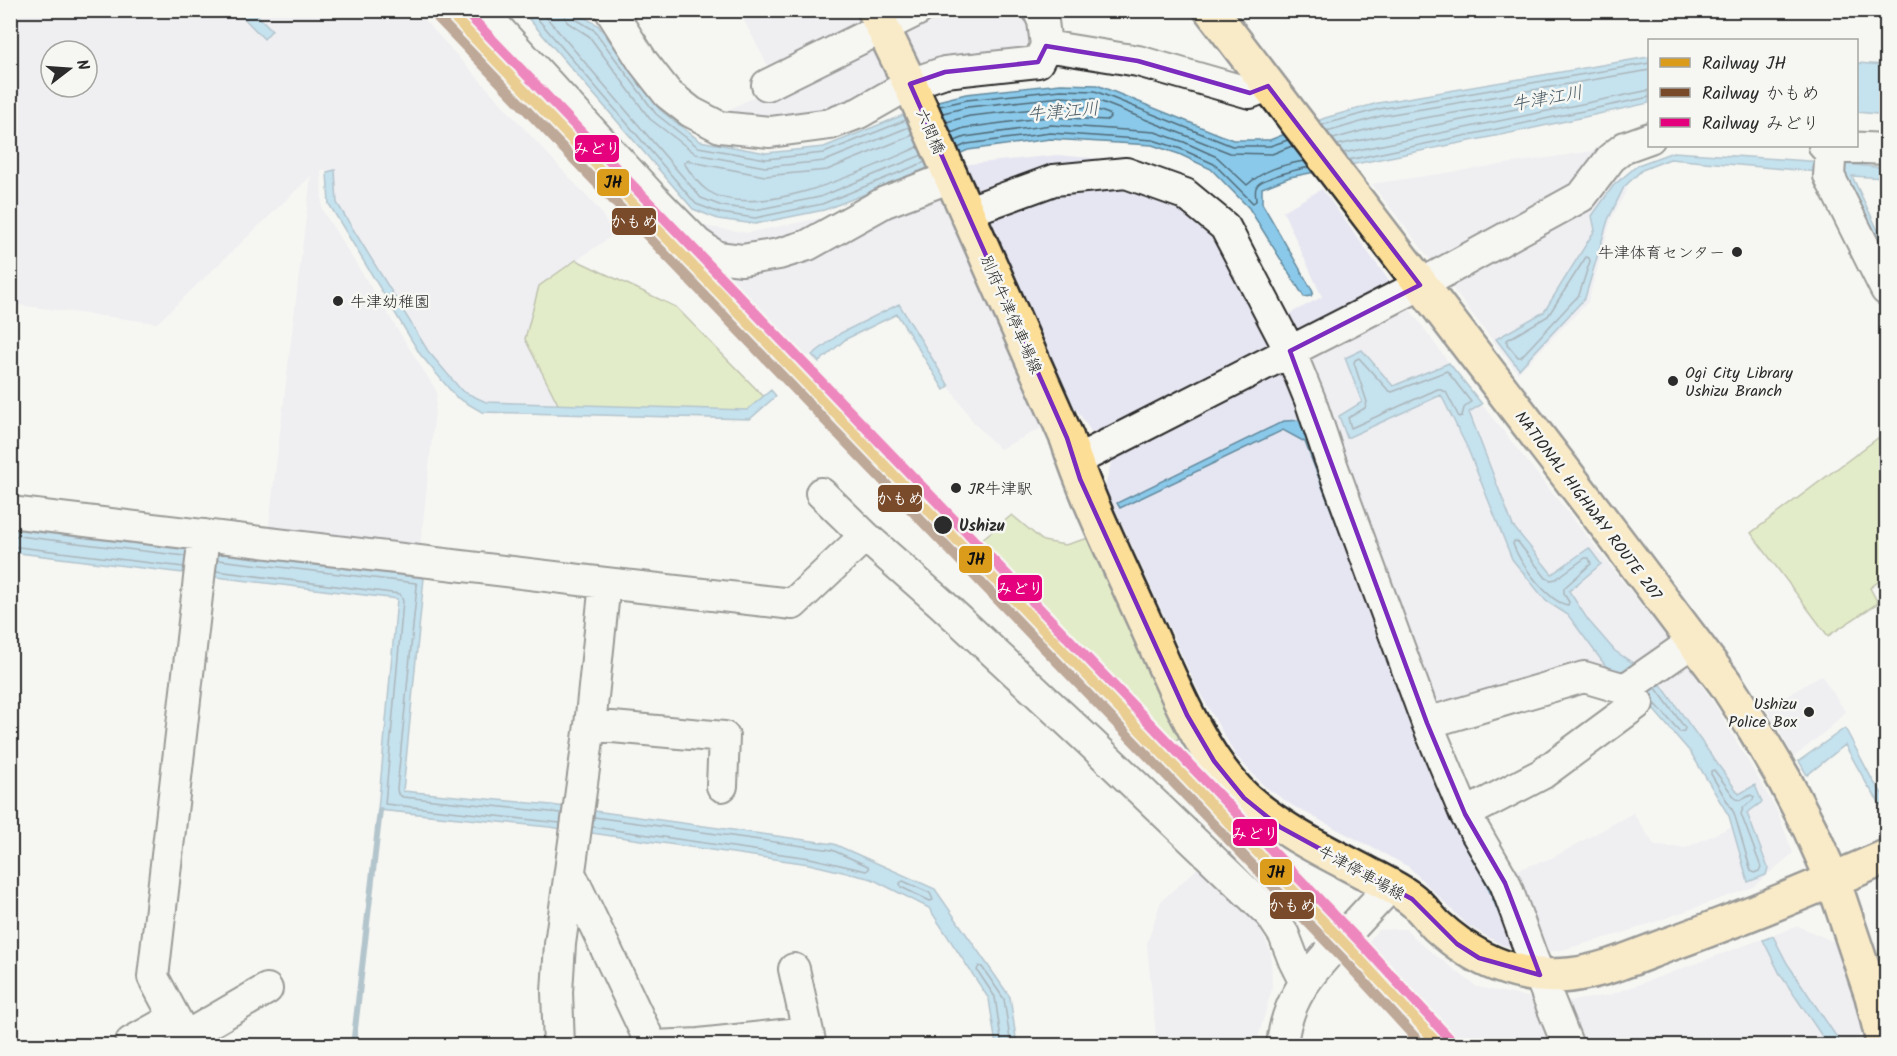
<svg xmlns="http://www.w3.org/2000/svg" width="1897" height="1056" font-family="Kalam,'Klee One',sans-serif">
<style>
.built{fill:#e6e6f2;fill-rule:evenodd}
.green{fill:#ccdf94;stroke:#7c8560;stroke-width:1.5}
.water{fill:#8ac9ea;stroke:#648a9e;stroke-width:1.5}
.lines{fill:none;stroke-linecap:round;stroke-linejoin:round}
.shore{stroke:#516a77;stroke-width:1.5}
.stream{stroke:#648a9e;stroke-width:6}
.minor-casing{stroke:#2b2b2b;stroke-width:34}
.major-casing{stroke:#2b2b2b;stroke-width:38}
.highway-casing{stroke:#2b2b2b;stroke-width:38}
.minor{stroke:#f6f6f2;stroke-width:30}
.major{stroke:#fdde96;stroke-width:33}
.highway{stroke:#fdde96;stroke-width:33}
.rail-1-casing{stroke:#f6f6f2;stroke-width:15}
.rail-2-casing{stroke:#f6f6f2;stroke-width:15}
.rail-3-casing{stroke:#f6f6f2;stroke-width:15}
.rail-1{stroke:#db9b1b;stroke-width:10}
.rail-2{stroke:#7a4b2a;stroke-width:10}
.rail-3{stroke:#e5007d;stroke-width:10}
.marked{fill:none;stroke:#7b2cbf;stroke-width:4.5;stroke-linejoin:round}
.poi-dot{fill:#2b2b2b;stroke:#f6f6f2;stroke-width:2}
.labels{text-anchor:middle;stroke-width:5;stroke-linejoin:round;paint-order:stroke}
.street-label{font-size:16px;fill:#2b2b2b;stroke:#f6f6f2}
.poi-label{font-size:16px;fill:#2b2b2b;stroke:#f6f6f2;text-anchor:start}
.stop-label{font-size:16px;font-weight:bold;fill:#2b2b2b;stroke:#f6f6f2;text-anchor:start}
.water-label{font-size:18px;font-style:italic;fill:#485a64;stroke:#f6f6f2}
.line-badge{stroke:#f6f6f2;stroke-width:2}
.badge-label{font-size:16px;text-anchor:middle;font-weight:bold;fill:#fff}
.pale-badge-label{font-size:16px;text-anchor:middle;font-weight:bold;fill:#111}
</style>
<rect width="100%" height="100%" fill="#f6f6f2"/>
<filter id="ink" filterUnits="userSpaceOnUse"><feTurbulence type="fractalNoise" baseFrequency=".0167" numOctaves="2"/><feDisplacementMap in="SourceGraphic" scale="12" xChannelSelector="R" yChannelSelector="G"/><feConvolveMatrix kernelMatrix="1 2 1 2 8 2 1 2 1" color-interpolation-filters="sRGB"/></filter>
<g filter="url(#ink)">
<path class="built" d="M11,11H416L600,211L613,235L539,286L525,339L559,406L484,407L459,395L422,352L332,204L330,171L321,169L322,210L437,392L420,549L268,533L311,176L157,323L11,304ZM51,51H87V87H51Z
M739,11H1068L1047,17V71L943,81L825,138L694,127L778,85Z
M1608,149L1627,189L1611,220L1588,302L1518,373L1372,184Z
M1057,155L1126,161L1185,179L1287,315L1322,297L1283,211L1322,189L1449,363L1681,655L1715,705L1776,809L1793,853L1753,887L1626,932L1558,951H1535L1502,945L1467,925L1409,867L1293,806L1264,786L1236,756L1197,688L1105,487L1111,463L1077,410L1000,449L974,423L949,386L899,304L841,333L812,355L801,357L741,292L697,225L747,233L831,216L961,165ZM1584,682L1645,684L1737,824L1686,848L1655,846L1633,813L1552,858L1488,880L1419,731Z
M1821,675L1845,711L1833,725L1794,757L1767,709Z
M1205,862L1253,911L1271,954L1272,988L1256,1045H1157L1147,944L1161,901Z
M1798,926L1834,942L1867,1028L1849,1046L1456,1045L1360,952L1378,930L1406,929L1421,944L1477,987L1557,1003L1610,995Z"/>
<path class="green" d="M576,260L676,307L767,400L750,415L559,406L525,339L539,286Z
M1886,432V576L1870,588L1878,603L1828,636L1751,533Z
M1012,515L1043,541L1065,545L1089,538L1180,738L1172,741L981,540Z"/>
<path class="water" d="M237,11H253L272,30L264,39Z
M522,11H573L598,25L660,110L700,141L766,153L824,147L938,101L966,94L1061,84L1097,85L1233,140H1270L1325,118L1378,103L1649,57V103L1520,131L1290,177L1262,188V203L1313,292L1311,296L1304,297L1249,208L1211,169L1179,154L1152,145L1050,139L968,150L878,189L824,210L755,224L718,219L693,209Z
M1856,63L1886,65V115L1857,112Z
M1673,152L1824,162L1886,168V178L1852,176L1886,247V266L1841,174L1670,159L1642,170L1624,187L1608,220L1585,298L1519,369L1496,339L1544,312L1595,230L1592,216L1613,186L1638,165Z
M335,170L337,203L428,351L462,391L486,402L747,410L771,390L776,396L750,419L482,412L456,397L420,354L329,204L327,172Z
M899,304L949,386L944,390L897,314L846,339L819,362L812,355L841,333Z
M1362,350L1393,386L1449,363L1482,404L1469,412L1513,526L1552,574L1589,548L1601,564L1569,591L1588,620L1615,651L1657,679L1739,794L1755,785L1762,802L1747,813L1768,868L1766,875L1748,882L1729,816L1691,753L1634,687L1610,672L1568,615L1546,601L1512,559L1467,447L1441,395L1347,438L1339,416L1362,402L1345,358Z
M1304,420L1492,879L1511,942L1486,883L1450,820L1305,442L1283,430L1120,508L1117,503L1284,421Z
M11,529L424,578L403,791L551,805L834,844L935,889L1010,997L1017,1045H996L989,999L929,908L872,879L809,864L549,827L378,810L397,599L11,552Z
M1845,728L1873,781L1886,799V812L1868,786L1845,745L1807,775L1799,761Z
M1773,936L1787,963L1842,1045H1828L1780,974L1763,940Z"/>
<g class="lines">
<path class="shore" d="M530,10L696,204L720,213L755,218L822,204L925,162
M540,10L701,198L722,206L755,210L820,197L922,155
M563,10L567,22L589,36L650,119L696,154L765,167L825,161L909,127
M571,10L574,18L594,30L656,114L698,147L766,159L824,153L906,120
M940,106L967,100L1061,90L1095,91L1232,146H1270L1288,140
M943,113L968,107L1061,97L1094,99L1230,153L1272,154L1292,146
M946,122L970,116L1062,106L1092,108L1109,114L1110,117L1107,120L1048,117L964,128L951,133
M1322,125L1379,109L1650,63
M1327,132L1381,116L1650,70
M913,135L827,170L765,176L697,163L687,160L684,163C689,171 699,185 708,191C757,223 870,168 918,147
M1333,139L1383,125L1524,101L1527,103L1525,107L1516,109L1337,145
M955,141L965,137L1051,125L1155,132L1184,142L1217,157L1247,185C1264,170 1281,165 1304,161
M958,148L967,144L1050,133L1153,140L1181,149L1214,164L1253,203L1256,201C1256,196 1254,189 1257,186C1261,178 1299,169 1309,167
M1343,153L1650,90
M1348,160L1650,97
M1586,257L1589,258L1590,261L1579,295L1521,357H1518L1507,344V340L1548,316Z
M1359,358L1388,390L1392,392L1447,371L1471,402L1464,408L1462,416L1459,417L1446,392L1438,389L1351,428L1348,418L1365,408L1367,402L1354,363L1355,360Z
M10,535L185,556
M1514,541L1518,542L1546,578L1551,580L1556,579L1585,558H1589L1591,564L1564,588V594L1569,602L1568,605C1549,603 1519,562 1513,544Z
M10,546L184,567
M218,560L416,583L417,586L397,789L398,794L403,797L561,813
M216,571L400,594L403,601L385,804L560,823
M1654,702L1680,732L1684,731L1685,728L1656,688
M1714,770L1736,799L1741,800L1751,795L1754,797L1753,800L1743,808L1741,814L1761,867L1759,871L1754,873L1751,871L1734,813L1711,774V771Z
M593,827L810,858L866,871L869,869L868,866L832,850L594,817
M903,881L930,893L933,900L930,901L901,887L900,883Z
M1002,1046L995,997L977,970L979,966L982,967L1004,999L1011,1046"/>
<path class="stream" d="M353,1046L380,810"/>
<g class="minor-casing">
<path id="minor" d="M481,10L653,198L697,243L717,257L742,260L779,254L808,245L885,202L951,177
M610,10L643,62L668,94L691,112L720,127L770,132L830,124L859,113L910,84L945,72L1038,62L1046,46L1043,21L1038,10
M1046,46L1138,61L1250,93L1268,86
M767,85L918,10
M1824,146L1886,149
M1831,146L1829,176L1886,290
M966,212L1054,180L1126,173L1185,194L1225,227L1290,351L1310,400L1329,457L1427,723L1465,814L1505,883L1532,957L1568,1046
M1074,459L1091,453L1420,285L1582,196L1611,158L1625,147L1650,138
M821,493L865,536L942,604L1089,741L1271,915L1284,935L1294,961L1304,981
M10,512L605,583L793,604L865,536
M1427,723L1584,677L1625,689L1694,641
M590,725L724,737L722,786
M1465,814L1542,774L1638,703
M570,873L652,1046
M794,969L808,1032
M185,1037L267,989
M131,1042L174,1018
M190,1046L153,977L204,535
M559,1046L557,992L560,944L590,725L605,583
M653,1046L699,1044L808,1032L811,1046
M1282,1046C1286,1000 1310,972 1340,941C1357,922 1374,904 1391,886"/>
</g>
<g class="major-casing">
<path id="major" d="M874,10L910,84L1067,438C1086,497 1114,553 1139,609C1167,669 1198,755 1246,799C1282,831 1324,851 1366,873C1381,881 1396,888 1410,898C1421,906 1428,917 1437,926C1474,960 1519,980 1570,975C1604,971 1635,957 1667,945C1741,919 1814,888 1886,857"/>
</g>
<g class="highway-casing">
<path id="highway" d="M1211,10L1608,528L1725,683L1754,728L1784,779L1810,829L1833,880L1872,996L1884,1046"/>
</g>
<use href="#minor" class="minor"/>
<use href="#major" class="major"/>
<use href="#highway" class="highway"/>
<g class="rail-1-casing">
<path id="rail-1" d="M447,10L1354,953L1440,1046"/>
</g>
<g class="rail-2-casing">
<path id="rail-2" d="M438,18L1345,961L1423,1046"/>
</g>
<g class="rail-3-casing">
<path id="rail-3" d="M464,10L1363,945L1449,1038"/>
</g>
<use href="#rail-1" class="rail-1"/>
<use href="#rail-2" class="rail-2"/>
<use href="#rail-3" class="rail-3"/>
</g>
</g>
<path d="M0 0H1897V1056H0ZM1046,46L1138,61L1250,93L1268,86L1420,285L1290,351L1427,723L1465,814L1505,883L1540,975L1479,958L1457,944L1412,899L1280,827L1244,798L1214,761L1187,715L1080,479L1067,438L910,84L945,72L1038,62Z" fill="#f6f6f2" fill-opacity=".55" fill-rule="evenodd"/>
<path class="marked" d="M1046,46L1138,61L1250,93L1268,86L1420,285L1290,351L1427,723L1465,814L1505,883L1540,975L1479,958L1457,944L1412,899L1280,827L1244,798L1214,761L1187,715L1080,479L1067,438L910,84L945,72L1038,62Z"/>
<g class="poi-dot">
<circle cx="1737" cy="252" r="6"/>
<circle cx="338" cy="301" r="6"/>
<circle cx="1673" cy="381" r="6"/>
<circle cx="956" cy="488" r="6"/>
<circle cx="943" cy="525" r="10"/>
<circle cx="1809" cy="712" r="6"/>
</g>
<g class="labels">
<g class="street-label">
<text transform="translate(931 131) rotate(66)" y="6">六間橋</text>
<text transform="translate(1012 314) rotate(66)" y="6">別府牛津停車場線</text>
<text transform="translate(1589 505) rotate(53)" y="6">NATIONAL HIGHWAY ROUTE 207</text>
<text transform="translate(1362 872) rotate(29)" y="6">牛津停車場線</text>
</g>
<g class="poi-label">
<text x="1725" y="258" text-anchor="end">牛津体育センター</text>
<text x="350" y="307">牛津幼稚園</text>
<text x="1685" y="378">Ogi City Library<tspan x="1685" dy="18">Ushizu Branch</tspan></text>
<text x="968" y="494">JR牛津駅</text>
<text x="1797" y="709" text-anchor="end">Ushizu<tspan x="1797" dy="18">Police Box</tspan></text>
</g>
<g class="stop-label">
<text x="959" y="531">Ushizu</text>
</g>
<g class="water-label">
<text transform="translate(1547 98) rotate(-10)" y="6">牛津江川</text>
<text transform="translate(1063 111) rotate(-5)" y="6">牛津江川</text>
</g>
</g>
<g class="line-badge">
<rect x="574" y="134" width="46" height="29" rx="6" fill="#e5007d"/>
<rect x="596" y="168" width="34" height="29" rx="6" fill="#db9b1b"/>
<rect x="611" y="207" width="46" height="29" rx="6" fill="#7a4b2a"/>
<rect x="877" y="484" width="46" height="29" rx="6" fill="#7a4b2a"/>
<rect x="958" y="545" width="35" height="29" rx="6" fill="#db9b1b"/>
<rect x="997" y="574" width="46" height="28" rx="6" fill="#e5007d"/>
<rect x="1232" y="818" width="46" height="29" rx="6" fill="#e5007d"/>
<rect x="1259" y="858" width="34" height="28" rx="6" fill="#db9b1b"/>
<rect x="1269" y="891" width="46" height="29" rx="6" fill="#7a4b2a"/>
</g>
<g class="badge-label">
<text x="597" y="154">みどり</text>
<text x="634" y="227">かもめ</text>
<text x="900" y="504">かもめ</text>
<text x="1020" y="594">みどり</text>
<text x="1255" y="839">みどり</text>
<text x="1292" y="911">かもめ</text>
</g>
<g class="pale-badge-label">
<text x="613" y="188">JH</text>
<text x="976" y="565">JH</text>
<text x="1276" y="878">JH</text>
</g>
<rect width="1897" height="1056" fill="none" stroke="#f6f6f2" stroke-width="36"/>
<rect x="18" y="18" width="1861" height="1020" fill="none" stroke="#2b2b2b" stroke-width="2" filter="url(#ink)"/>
<rect x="1648" y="39" width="210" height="108" fill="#f6f6f2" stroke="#a5a5a2" stroke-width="1.5"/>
<rect x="1660" y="58" width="30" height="9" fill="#db9b1b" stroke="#a5a5a2" stroke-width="1.5"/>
<text x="1702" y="69" font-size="18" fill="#2b2b2b">Railway JH</text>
<rect x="1660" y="88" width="30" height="9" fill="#7a4b2a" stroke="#a5a5a2" stroke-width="1.5"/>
<text x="1702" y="99" font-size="18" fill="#2b2b2b">Railway かもめ</text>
<rect x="1660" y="118" width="30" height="9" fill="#e5007d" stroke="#a5a5a2" stroke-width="1.5"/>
<text x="1702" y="129" font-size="18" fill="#2b2b2b">Railway みどり</text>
<g transform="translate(69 69) rotate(73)"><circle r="28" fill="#f6f6f2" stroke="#a5a5a2" stroke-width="1.5"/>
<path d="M0-4.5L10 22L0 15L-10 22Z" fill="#2b2b2b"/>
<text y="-9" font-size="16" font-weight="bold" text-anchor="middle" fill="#2b2b2b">N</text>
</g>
</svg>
